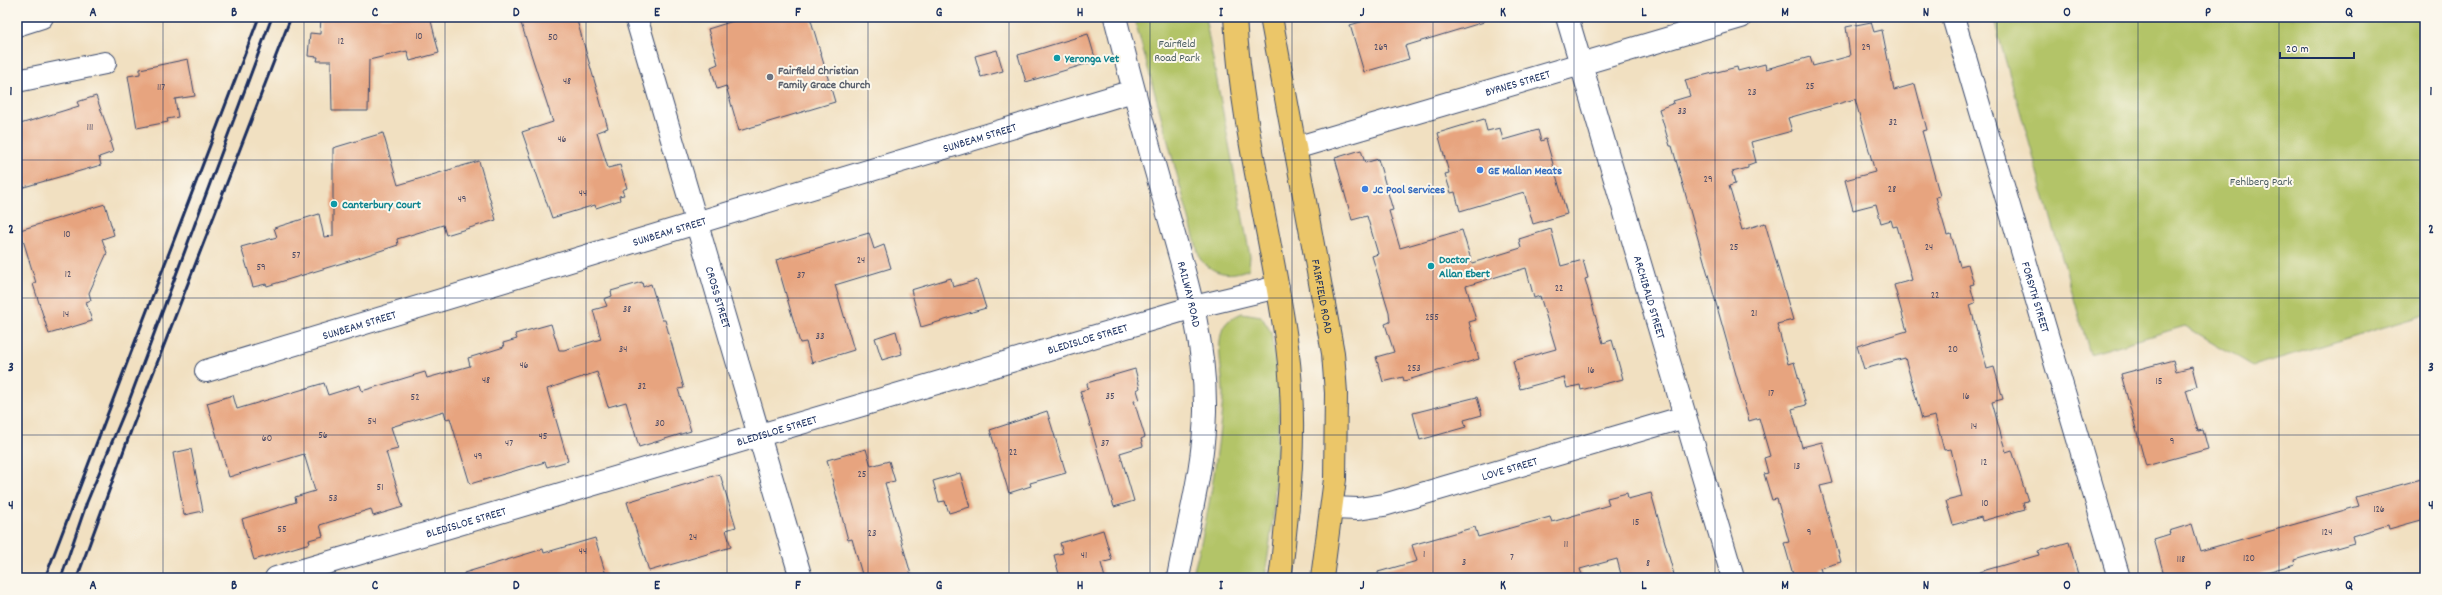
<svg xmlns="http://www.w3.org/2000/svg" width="2442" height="595" font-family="Dekko,sans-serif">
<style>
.green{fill:#b3c467;stroke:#677a62}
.building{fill:#e7a47f}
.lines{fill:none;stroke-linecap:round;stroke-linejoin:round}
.minor-casing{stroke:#3b4a6d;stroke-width:24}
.major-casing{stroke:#3b4a6d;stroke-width:24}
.minor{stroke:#fff;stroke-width:22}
.major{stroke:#ebc669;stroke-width:22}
.rail{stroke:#1b2f5e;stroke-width:3}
.grid{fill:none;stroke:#1b2f5e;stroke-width:1;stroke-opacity:0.55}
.culture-dot{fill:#0f9aa8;stroke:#fbf7ec;stroke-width:1.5}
.worship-dot{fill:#6b7280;stroke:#fbf7ec;stroke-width:1.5}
.shop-dot{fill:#3f7fe0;stroke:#fbf7ec;stroke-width:1.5}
.labels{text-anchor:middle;stroke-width:4;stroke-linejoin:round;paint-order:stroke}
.number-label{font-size:10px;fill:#4e4c66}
.park-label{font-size:12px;fill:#495c61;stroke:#fbf7ec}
.culture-label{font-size:12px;font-weight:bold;fill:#0d838f;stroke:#fbf7ec;text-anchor:start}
.worship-label{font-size:12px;font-weight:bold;fill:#5b616d;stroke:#fbf7ec;text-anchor:start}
.street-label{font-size:12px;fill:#1b2f5e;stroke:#fbf7ec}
.shop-label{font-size:12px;font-weight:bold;fill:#366cbe;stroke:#fbf7ec;text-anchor:start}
.neatline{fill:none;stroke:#1b2f5e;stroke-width:1.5}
.grid-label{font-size:13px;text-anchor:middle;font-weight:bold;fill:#1b2f5e}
</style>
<rect width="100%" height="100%" fill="#fbf7ec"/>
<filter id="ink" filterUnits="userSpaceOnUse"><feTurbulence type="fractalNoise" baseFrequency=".025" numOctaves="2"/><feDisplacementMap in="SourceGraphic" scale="8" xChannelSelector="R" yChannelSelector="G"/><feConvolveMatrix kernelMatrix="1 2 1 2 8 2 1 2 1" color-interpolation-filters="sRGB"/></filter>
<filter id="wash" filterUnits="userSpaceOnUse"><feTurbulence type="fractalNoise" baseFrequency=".012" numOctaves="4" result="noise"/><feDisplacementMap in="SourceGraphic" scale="16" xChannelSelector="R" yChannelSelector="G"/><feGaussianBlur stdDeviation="0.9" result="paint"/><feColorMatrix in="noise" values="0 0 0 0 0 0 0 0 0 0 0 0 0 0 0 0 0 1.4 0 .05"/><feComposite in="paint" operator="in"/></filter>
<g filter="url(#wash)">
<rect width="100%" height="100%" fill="#f1e0c1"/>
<path class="green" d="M1134,17H1205L1250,256L1249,269C1230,277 1214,275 1200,259Z
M1993,17H2425V315L2253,366L2185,326L2090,354Z
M1242,313L1261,316L1271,332L1280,396L1273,519L1265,578H1192C1209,516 1217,462 1223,398C1224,376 1215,348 1223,328C1227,320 1234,317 1242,313Z"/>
<g id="blocks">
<path class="building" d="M321,17H430L439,53L410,61L407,51L369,60L368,111H332L331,61H317L318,57L308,56L310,33L320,34Z
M519,17H576L608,128L597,132L608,168L620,165L627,188L622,190L624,195L619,196L620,200L596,208L595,205L552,218L522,132L553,122Z
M746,17H810L835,102L739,131L726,86L717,89L711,67L718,64L708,29Z
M1378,17H1483L1484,22L1405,46L1409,59L1364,72L1350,25Z
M1871,22L1874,32L1882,30L1894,90L1915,84L1927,130L1922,131L1940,196L1936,197L1947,235L1951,234L1960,266L1968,264L1974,284L1970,285L1975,303L1970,305L1987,369L1994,367L2003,399L1992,402L2002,439L2006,452L2012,450L2028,501L2023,502L2025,509L1982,521L1981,517L1953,525L1946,501L1962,497L1951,449L1944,450L1935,416L1922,419L1905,358L1864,369L1857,346L1907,331L1894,285L1912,280L1897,226L1893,227L1891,220L1881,223L1876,204L1853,210L1845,180L1875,172L1855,99L1788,118L1792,131L1751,142L1756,162L1748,165V168L1732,172L1735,184L1729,186L1742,230L1765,223L1793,320L1777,324L1788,364L1794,362L1806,405L1792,409L1802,447L1822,442L1833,483L1820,486L1841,562L1820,568L1823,578H1794L1784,543L1789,542L1777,499L1772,500L1764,474L1768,473L1764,458L1770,456L1759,418L1749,421L1672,146H1670L1659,109L1674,103L1673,101L1690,96L1685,80L1737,67L1738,71L1765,64L1766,69L1810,57L1813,66L1850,56L1846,27Z
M1088,34L1096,61L1026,82L1018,55Z
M997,50L1003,71L981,77L975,56Z
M188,59L195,96L175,99L178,117L167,119L168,122L137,128L128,76L140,74V69Z
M96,96L112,141L110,142L113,152L99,157L101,165L17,189V125L79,106L77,102Z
M1484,119L1487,131L1500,128L1503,140L1538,130L1541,141L1546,139L1567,214L1533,224L1524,192L1460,211L1455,192L1451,193L1445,174L1449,173L1438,133Z
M383,133L398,185L479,161L496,220L446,235L443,225L397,239L398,245L349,261L267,286L266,284L253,287L241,247L277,237L274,228L319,214L324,237L333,236V148Z
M1361,150L1365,163L1378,159L1393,210L1389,211L1400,248L1462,230L1472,263L1521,248L1519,239L1551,229L1561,266L1583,260L1588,278L1585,279L1603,343L1612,340L1623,379L1581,390L1580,385L1567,388L1564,377L1520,389L1513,361L1556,349L1540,296L1534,298L1526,268L1466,286L1476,320L1469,322L1479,359L1404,381L1403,377L1383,382L1376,357L1394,352L1385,324L1390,322L1389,312L1372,256L1378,254L1367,216L1352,220L1335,158Z
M105,204L114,235L102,239L107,253L89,293L91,300L86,302L92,321L49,334L33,284L36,283L20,230Z
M869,233L874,249L884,245L891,268L835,285L854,350L812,363L806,342L800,343L776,260Z
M951,278L953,287L977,280L986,308L921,327L911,290Z
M642,282L643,287L651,284L662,320H665L684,388L678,389L691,431L639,447L626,402L608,407L597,372L547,389L568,461L547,467L545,462L470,484L450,418L446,419L444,411L391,427L398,449L386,452L403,507L373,516L371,509L320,525L323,536L309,540L310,543L254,560L242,519L296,502L295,497L315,491L304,454L229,477L207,403L233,395L237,409L324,383L328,395L360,385L362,391L425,372L427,378L470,366L468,358L504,347L503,343L517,339L515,334L551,324L559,350H564L601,339L593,310L607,306L604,299L612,296L611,291Z
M896,331L902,354L882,360L875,338Z
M2173,360L2176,371L2192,367L2197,386L2186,390L2198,431L2203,430L2208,449L2146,466L2121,374Z
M1135,369L1140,388L1137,390L1140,400L1134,401L1145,437L1141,439L1143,446L1120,453L1134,501L1114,507L1080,391L1088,389L1087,383Z
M1477,397L1482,415L1464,420L1466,427L1420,440L1413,413Z
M1047,411L1066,473L1030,483L1031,486L1009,493L990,430Z
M191,449L203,511L184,515L173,453Z
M866,449L871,466L889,461L895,481L885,483L912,578H863L852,539L848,540L827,460Z
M960,473L970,507L949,513L945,501L939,502L933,481Z
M720,474L736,527L726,530L731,547L649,571L627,502Z
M2425,478V519L2389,529L2388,525L2352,536L2354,543L2294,560L2295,564L2246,578H2165L2154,539L2170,534L2169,531L2192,524L2200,551L2359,506L2356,497Z
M1627,493L1628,499L1651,493L1675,578H1622L1617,559L1580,569L1583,578H1379L1378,572L1417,561L1412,545L1475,527L1478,537L1550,517L1552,522L1609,505L1607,498Z
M1103,530L1112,560L1101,563L1105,578H1060L1054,555L1063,553L1060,543Z
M595,538L606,575L594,578H464V573L543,549L544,553Z
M2069,542L2079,578H1980L1979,572L2039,555L2038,551Z"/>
</g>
</g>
<g filter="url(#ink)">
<use href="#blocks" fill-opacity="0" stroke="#3b4a6d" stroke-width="1"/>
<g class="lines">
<g class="minor-casing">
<g id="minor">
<path id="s1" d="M636,17L801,578"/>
<path id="s2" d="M1115,17C1131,81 1148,144 1166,207C1185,274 1206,340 1205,411C1204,467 1188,523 1178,578"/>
<path id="s3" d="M1567,17L1733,578"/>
<path id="s4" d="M1953,17L2119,578"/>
<path d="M17,25L42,17"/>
<path d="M17,81L105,63"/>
<path id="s5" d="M1295,148L1741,17"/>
<path id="s6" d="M206,371L1133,91"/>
<path id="s7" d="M1332,508L1358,509L1384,505L1685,417"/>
<path id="s8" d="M276,578L1194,307L1278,287"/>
</g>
</g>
<g class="major-casing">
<g id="major">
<path d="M1235,17C1241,128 1272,236 1287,346C1295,405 1293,464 1286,524C1284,542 1283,560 1280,578"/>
<path id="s9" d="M1271,17L1333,353L1336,393L1335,479L1322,578"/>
</g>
</g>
<use href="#minor" class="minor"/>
<use href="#major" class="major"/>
<path class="rail" d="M45,578L259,17
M61,578L87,502L129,401L272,17
M77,578L132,428L291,17"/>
</g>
</g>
<path class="grid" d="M163,17V578M304,17V578M445,17V578M586,17V578M727,17V578M868,17V578M1009,17V578M1150,17V578M1292,17V578M1433,17V578M1574,17V578M1715,17V578M1856,17V578M1997,17V578M2138,17V578M2279,17V578M17,160H2425M17,298H2425M17,435H2425"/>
<g class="culture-dot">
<circle cx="1057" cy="58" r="4"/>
<circle cx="334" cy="204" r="4"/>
<circle cx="1431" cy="266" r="4"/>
</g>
<circle class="worship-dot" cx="770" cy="77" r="4"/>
<g class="shop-dot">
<circle cx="1480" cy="170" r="4"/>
<circle cx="1365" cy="189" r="4"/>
</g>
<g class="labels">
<g class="number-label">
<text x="419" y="39">10</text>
<text x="553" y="40">50</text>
<text x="341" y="44">12</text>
<text x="1381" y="50">269</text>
<text x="1866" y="50">29</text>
<text x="567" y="84">48</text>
<text x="1810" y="89">25</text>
<text x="161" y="90">117</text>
<text x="1752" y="95">23</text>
<text x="1682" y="114">33</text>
<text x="1893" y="125">32</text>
<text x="90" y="130">111</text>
<text x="562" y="142">46</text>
<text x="1708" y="182">29</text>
<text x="1892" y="192">28</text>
<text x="583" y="196">44</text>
<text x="462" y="202">49</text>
<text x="67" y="237">10</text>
<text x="1734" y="250">25</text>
<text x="1929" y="250">24</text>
<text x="296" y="258">57</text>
<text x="861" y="263">24</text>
<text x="261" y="270">59</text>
<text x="68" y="277">12</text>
<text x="801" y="278">37</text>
<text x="1559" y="291">22</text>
<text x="1935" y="298">22</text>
<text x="627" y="312">38</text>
<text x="1754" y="316">21</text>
<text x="66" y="317">14</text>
<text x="1432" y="320">255</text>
<text x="820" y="339">33</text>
<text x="623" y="352">34</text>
<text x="1953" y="352">20</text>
<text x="524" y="368">46</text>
<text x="1414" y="371">253</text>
<text x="1591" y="373">16</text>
<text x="486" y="383">48</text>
<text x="2159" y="384">15</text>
<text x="642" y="389">32</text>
<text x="1771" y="396">17</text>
<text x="1110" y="399">35</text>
<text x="1966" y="399">16</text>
<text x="415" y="400">52</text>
<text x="372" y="424">54</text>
<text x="660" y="426">30</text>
<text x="1974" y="429">14</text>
<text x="323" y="438">56</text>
<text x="543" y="439">45</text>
<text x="267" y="441">60</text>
<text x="2172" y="444">9</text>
<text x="509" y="446">47</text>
<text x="1105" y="446">37</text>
<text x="1013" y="455">22</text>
<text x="478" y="459">49</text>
<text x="1984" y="465">12</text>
<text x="1797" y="469">13</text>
<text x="862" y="477">25</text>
<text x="380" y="490">51</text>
<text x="333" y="501">53</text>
<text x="1985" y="506">10</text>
<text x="2379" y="512">126</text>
<text x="1636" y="525">15</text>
<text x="282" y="532">55</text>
<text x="1809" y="535">9</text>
<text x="2327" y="535">124</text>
<text x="872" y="536">23</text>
<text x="693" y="540">24</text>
<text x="1566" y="547">11</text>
<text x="583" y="554">44</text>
<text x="1424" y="557">1</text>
<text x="1084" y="558">41</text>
<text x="1512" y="560">7</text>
<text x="2249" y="561">120</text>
<text x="2181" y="562">118</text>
<text x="1464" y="565">3</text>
<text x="1648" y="566">8</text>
</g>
<g class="park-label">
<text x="1177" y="47">Fairfield<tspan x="1177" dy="14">Road Park</tspan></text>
<text x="2261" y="185">Fehlberg Park</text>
</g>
<g class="culture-label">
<text x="1065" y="62">Yeronga Vet</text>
<text x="342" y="208">Canterbury Court</text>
<text x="1439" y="263">Doctor<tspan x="1439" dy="14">Allan Ebert</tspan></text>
</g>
<g class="worship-label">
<text x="778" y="74">Fairfield Christian<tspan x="778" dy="14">Family Grace Church</tspan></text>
</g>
<g class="street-label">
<text dy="4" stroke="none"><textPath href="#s5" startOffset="232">BYRNES STREET</textPath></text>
<text dy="4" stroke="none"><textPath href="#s6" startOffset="808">SUNBEAM STREET</textPath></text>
<text dy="4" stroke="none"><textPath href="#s6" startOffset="484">SUNBEAM STREET</textPath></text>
<text dy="4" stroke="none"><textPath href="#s2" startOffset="287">RAILWAY ROAD</textPath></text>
<text dy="4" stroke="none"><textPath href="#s9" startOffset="284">FAIRFIELD ROAD</textPath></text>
<text dy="4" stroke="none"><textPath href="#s1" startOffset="292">CROSS STREET</textPath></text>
<text dy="4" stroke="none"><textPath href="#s3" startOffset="292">ARCHIBALD STREET</textPath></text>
<text dy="4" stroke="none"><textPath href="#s4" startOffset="292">FORSYTH STREET</textPath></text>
<text dy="4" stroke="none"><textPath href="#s6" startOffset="160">SUNBEAM STREET</textPath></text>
<text dy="4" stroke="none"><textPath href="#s8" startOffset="846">BLEDISLOE STREET</textPath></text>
<text dy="4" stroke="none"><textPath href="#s8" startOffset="522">BLEDISLOE STREET</textPath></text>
<text dy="4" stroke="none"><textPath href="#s7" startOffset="183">LOVE STREET</textPath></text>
<text dy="4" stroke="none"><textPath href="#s8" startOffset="198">BLEDISLOE STREET</textPath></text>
</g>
<g class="shop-label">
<text x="1488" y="174">GE Mallan Meats</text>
<text x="1373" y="193">JC Pool Services</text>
</g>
</g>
<rect width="2442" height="595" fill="none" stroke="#fbf7ec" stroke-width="44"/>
<path d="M2280 52v6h74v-6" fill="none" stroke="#1b2f5e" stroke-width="2"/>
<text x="2286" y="52" font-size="12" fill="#1b2f5e" stroke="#fbf7ec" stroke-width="3" paint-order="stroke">20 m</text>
<rect x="22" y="22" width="2398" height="551" class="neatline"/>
<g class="grid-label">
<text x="93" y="16">A</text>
<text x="234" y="16">B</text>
<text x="375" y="16">C</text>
<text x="516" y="16">D</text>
<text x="657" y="16">E</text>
<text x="798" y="16">F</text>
<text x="939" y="16">G</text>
<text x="1080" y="16">H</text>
<text x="1221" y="16">I</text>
<text x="1362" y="16">J</text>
<text x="1503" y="16">K</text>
<text x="1644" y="16">L</text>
<text x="1785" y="16">M</text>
<text x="1926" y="16">N</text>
<text x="2067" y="16">O</text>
<text x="2208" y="16">P</text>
<text x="2349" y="16">Q</text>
<text x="11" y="95">1</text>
<text x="2431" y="95">1</text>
<text x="11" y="233">2</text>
<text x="2431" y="233">2</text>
<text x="11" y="371">3</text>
<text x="2431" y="371">3</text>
<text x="11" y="509">4</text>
<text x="2431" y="509">4</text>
<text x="93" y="589">A</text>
<text x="234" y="589">B</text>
<text x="375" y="589">C</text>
<text x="516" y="589">D</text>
<text x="657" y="589">E</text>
<text x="798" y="589">F</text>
<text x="939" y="589">G</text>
<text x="1080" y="589">H</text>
<text x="1221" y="589">I</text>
<text x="1362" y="589">J</text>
<text x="1503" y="589">K</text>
<text x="1644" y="589">L</text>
<text x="1785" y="589">M</text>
<text x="1926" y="589">N</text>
<text x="2067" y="589">O</text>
<text x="2208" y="589">P</text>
<text x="2349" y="589">Q</text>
</g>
</svg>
